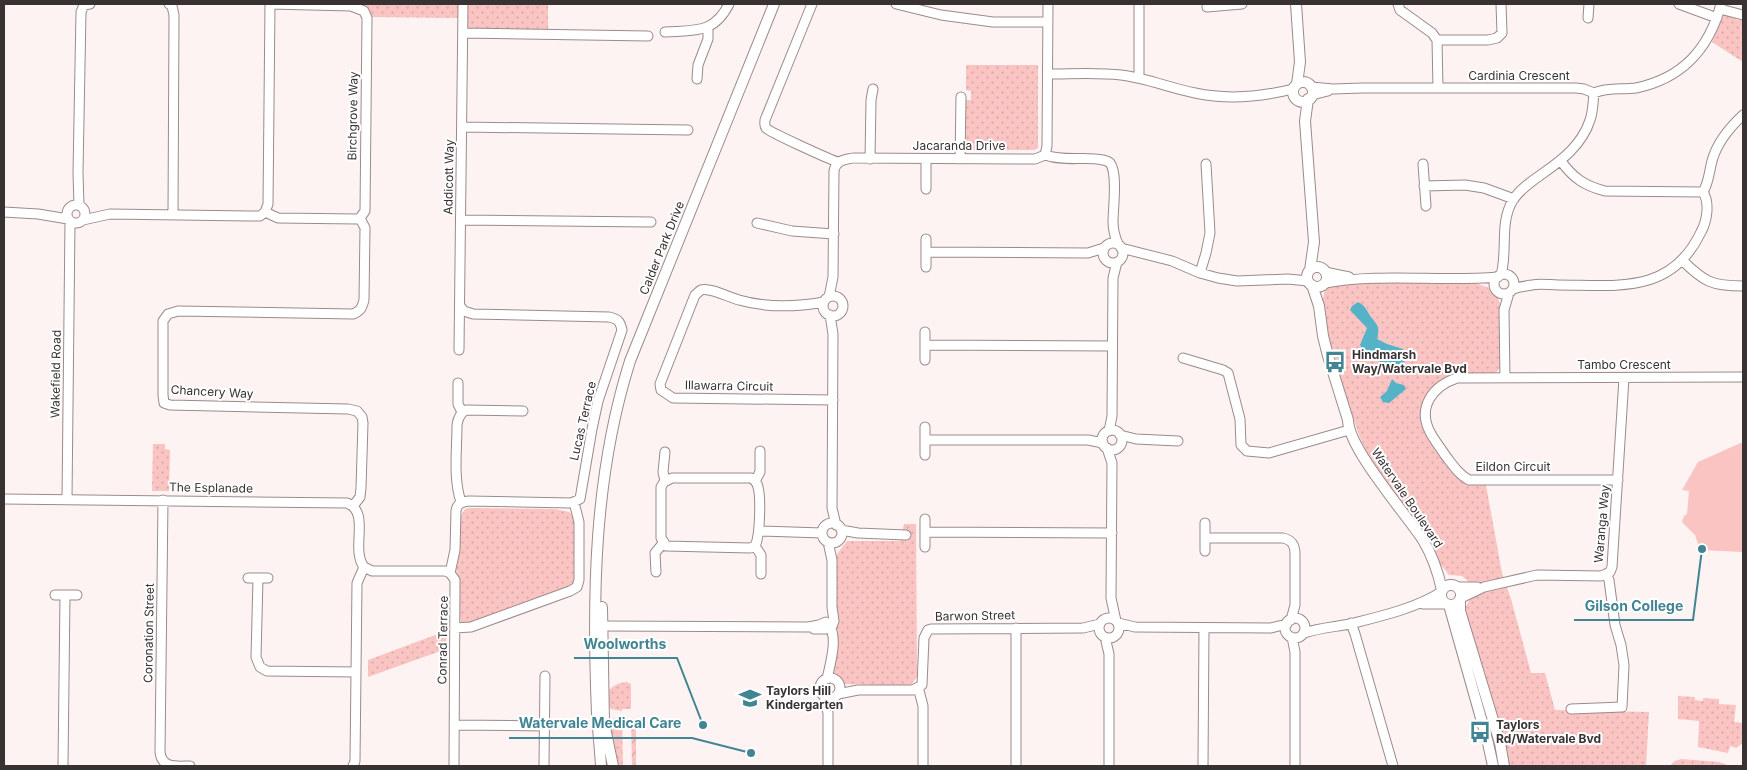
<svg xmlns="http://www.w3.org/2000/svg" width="1747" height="770" font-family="Inter,sans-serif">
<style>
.grass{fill:url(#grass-dots)}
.garden{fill:url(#garden-furrows)}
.pitch{fill:#fac4c3}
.water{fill:#54b3c6}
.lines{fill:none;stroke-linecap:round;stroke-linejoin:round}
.minor-casing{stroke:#9b8b8b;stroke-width:11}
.tertiary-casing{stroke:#9b8b8b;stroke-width:12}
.minor{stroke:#fff;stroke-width:9}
.tertiary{stroke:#fff;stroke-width:10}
.labels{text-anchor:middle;stroke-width:4;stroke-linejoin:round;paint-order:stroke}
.street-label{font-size:12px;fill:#393232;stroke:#fff}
.poi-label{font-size:12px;font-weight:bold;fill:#393232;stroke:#fff;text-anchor:start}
.leader{fill:none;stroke:#418593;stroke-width:2}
.callout-dot{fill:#418593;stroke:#fff;stroke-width:2}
.callout-label{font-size:14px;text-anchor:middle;font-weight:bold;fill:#418593;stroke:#fff;stroke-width:4;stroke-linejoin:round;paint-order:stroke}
</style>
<defs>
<pattern id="grass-dots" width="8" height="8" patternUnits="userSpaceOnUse" patternTransform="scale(1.25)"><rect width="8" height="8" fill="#fac4c3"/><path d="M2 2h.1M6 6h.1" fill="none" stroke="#d7a9a8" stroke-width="1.8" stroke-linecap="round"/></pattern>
<pattern id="garden-furrows" width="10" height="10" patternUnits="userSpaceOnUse" patternTransform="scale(1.25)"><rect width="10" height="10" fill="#fac4c3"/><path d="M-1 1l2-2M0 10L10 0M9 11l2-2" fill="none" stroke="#d7a9a8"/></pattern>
</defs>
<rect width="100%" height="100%" fill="#fef3f3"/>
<path class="grass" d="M363,4H459L460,18L369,17L368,7Z
M467,4H548V30L473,31L467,26Z
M1732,14L1737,20H1743V62L1712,42L1724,15Z
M966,65H1038V147L1035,150H966V100H971V91L966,90Z
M1333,283H1475L1489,288L1497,296L1501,306L1500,368L1494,375C1481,376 1455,377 1444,380C1423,387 1419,418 1427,436C1430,442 1455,474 1461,477C1468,482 1477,484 1486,485L1502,573L1511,599L1531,673H1545L1555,710L1649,712L1646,766H1507L1464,610L1469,601V582L1462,576L1449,575L1438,561L1375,469L1360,438L1331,353L1323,299L1325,288Z
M153,444H165V449L170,450L169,491H152Z
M470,508L555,509L569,512L574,516L575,524V581L572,587L469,626L461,622L459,612L460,580L456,570L459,555L460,520L462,514L465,509Z
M904,524H916L917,677L910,686L844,684L834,675L837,554L847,541H900Z
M446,631V649L368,677V660Z
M627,682L631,684V709H622V711L611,709C600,694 612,683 627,682Z
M1678,696L1695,697V700L1703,701V698L1719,699V704L1736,705L1734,722L1743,723V743L1736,748L1730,746L1728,753L1698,747L1699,721L1678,719Z
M614,718H622L623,766H617L608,723Z
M1681,759L1719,762L1730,766H1670L1675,761Z"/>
<path class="garden" d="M631,718L639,721L642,728H636V766H632Z"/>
<path class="pitch" d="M1743,442V552L1700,550L1695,535L1682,522L1684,516L1687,514L1689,491L1682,490L1698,462Z"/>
<path class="water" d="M1358,302C1366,306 1366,310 1371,317C1378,326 1380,327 1377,339L1387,344L1403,349L1406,357L1404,363L1395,367L1367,357L1360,345L1367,328L1350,310L1352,306Z
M1392,379L1396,383L1404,385L1406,389L1389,403L1383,402L1380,397L1387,391Z"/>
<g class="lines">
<g class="minor-casing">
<path id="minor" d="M169,4L172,6L174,15L173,215
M812,4L765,120C765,123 764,125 766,128C769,132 831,160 838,162
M896,4L941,15L993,22H1048
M1398,4L1400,10L1432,33L1437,40L1438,88
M1679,4L1717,18
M1207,7L1242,4
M1720,9L1743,15
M1588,18L1589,4
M665,32C695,30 714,34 729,4
M464,33L648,36
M1437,40H1488L1497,38L1502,33L1501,4
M1048,74C1072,74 1097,72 1121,75C1146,78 1170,88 1195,93C1228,100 1261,97 1293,89
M1139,78V4
M697,79L698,65L708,39V28
M1311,87L1333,89L1362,88H1576L1584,89L1594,93C1608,87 1622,90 1636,88C1683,78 1709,49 1721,4
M1312,95L1328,91
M462,127L688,130
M1045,155C1066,162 1084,156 1103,160C1106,161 1108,161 1110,163C1118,173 1113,208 1113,222C1113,229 1115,237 1118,244
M870,159L871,100L873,89
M926,159V189
M960,159L961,97
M1561,161C1573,178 1585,186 1605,191L1703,192
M1423,164L1426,206
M1424,186L1465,185L1484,188L1514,199
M1703,192C1709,182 1709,172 1712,161C1717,142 1729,128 1743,115
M67 214a9 9 0 1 1 18 0a9 9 0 1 1-18 0Z
M79,205L78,173L81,12L84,5L90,4
M4,212L38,214L68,219
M265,212L278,218L357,219L360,218L365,211L367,18L364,11L351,6L270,4
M265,212L268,204L270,4
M83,220L110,214L249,216H260L265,212
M461,220L651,222
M757,223L792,231L834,234
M1103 253a10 10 0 1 1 20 0a10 10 0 1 1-20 0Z
M1121,248L1172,261L1200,273L1218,278L1237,281L1288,279L1308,281
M926,252L1088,253L1104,248
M1682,260C1704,282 1712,286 1743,286
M926,267V239
M1325,272L1349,277
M1200,273L1206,253L1210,233L1206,164
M1494 284a10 10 0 1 1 20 0a10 10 0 1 1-20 0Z
M1501,275C1508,250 1499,223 1513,200C1520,189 1532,181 1542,174C1562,160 1582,145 1590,120C1593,112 1593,102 1594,93
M1325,283C1382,273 1440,282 1498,277
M1513,289C1519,287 1525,286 1532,285C1540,283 1550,285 1558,285C1617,285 1671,295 1701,232C1707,221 1710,203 1703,192
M823 306a10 10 0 1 1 20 0a10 10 0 1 1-20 0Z
M829,297L833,277L834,171C836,160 844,160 853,158L1035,159L1045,155L1047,146L1048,4
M824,302C796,307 767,308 739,300C730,298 710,287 701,290C699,291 697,294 695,295L660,384L661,390L673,398L833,400
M830,315L833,334L832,508L836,525
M925,345L1112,346
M459,350L463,4
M1183,358L1223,370L1228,373L1240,419L1241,445L1247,451L1269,453L1349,430
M925,360V332
M1505,378L1504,310L1509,293
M458,383V404L462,412
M925,427V455
M1102 440a10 10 0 1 1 20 0a10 10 0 1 1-20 0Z
M1109,431L1112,416L1113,278L1117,262
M1120,435L1136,439L1178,441
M925,440H1088L1103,443
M1107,448L1112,463L1111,598L1116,621
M665,452L663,472L665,481
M672,478H751C755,480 757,482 758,487C761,498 760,537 755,546L750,548L666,546L661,538V487L664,482Z
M1618,480H1469C1458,474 1453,465 1445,455C1440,447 1434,440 1430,432C1417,407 1433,386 1457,378L1743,377
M755,481L760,472V451
M4,499L347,503C371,512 350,549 364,567
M67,499L70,221
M163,500L160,752C162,769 177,766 190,766
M461,502C453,478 457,451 457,425C458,418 460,413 466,410L523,411
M353,506L360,497L361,488L363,423L362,417L357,411L348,409L170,405L164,403L163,395V321L168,314L178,311L353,314C361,311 362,307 364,300L365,228L360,218
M822 533a10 10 0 1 1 20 0a10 10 0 1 1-20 0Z
M841,530L858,533L906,535
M759,531L822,533
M926,532L1112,533
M1205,538H1283C1292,540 1295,545 1295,554V605L1291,620
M755,546L761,555V574
M925,547V519
M1205,551V523
M364,567L372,571H445L450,573L455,580L454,766
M656,572L655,553L664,542
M450,573L455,550L456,511C457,504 461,502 469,501L571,503L580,499L592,429L598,401L622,330C620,321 618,319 609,317L473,314L464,311L460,306
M248,578H268
M258,578L256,657L260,667L267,671L356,672
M1458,587H1477
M55,595H77
M1461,598L1484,587L1537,575L1601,576L1606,574
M1423,604H1446
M1285 628a10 10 0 1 1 20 0a10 10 0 1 1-20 0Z
M1099 628a10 10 0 1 1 20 0a10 10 0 1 1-20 0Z
M1118,623L1135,627L1271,628L1287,624
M1351,623L1355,634L1393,766
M602,626L808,627L819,625L826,622
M455,628L471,627L570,591L577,587L579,580V522L574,502
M1016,628V766
M814,629H826L832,626L834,621L832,607V560L828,542
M1304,633C1319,628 1334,627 1350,624C1378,617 1417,608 1441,592
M1105,637L1109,654V766
M1292,637L1295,652V766
M820 688a10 10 0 1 1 20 0a10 10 0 1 1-20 0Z
M827,679C830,664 839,636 828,624
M918,687L923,706V766
M838,694L858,690H913L922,685L924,638L928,630L931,629L1083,628L1100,624
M824,696L828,713V766
M1571,709L1622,707L1624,665L1621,645L1615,625L1609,580L1606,574L1610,572L1612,567L1624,378
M455,725L545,726
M63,766L65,595
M353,766L355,761L357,583L364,567
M544,766L545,676
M1203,766L1204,628"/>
</g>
<g class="tertiary-casing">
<path id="tertiary" d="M1296,4L1300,62L1297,84
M1293 92a10 10 0 1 1 20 0a10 10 0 1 1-20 0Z
M1308,99L1305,121L1314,242L1310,270
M1307 277a10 10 0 1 1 20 0a10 10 0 1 1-20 0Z
M1312,285L1319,306L1323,336L1328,356L1348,420C1348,448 1406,514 1423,540C1432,555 1438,572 1442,590
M1441 595a10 10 0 1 1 20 0a10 10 0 1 1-20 0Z
M1460,599V611L1500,743L1504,766
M1449,605L1488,743L1493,766
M602,607L604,723L613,766
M601,766C600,749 598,731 597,713C592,595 594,475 630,361L774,4"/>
</g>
<use href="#minor" class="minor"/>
<use href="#tertiary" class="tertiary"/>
</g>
<defs>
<g id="bus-bare" transform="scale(1.725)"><path d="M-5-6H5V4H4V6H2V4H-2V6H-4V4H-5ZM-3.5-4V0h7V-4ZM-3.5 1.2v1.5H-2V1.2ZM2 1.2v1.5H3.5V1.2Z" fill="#418593" stroke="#fff" stroke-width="2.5" paint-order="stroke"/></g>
<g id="school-bare" transform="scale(1.725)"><path d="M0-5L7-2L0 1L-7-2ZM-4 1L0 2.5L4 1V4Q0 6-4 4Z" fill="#418593" stroke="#fff" stroke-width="2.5" paint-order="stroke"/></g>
</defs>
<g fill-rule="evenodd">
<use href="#bus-bare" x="1335" y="362"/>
<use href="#school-bare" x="750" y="698"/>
<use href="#bus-bare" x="1480" y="732"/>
</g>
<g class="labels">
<g class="street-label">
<text x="1519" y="80">Cardinia Crescent</text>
<text transform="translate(353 116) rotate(-89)" y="4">Birchgrove Way</text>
<text x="959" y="150">Jacaranda Drive</text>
<text transform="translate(449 177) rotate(-89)" y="4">Addicott Way</text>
<text transform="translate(662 248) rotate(-68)" y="4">Calder Park Drive</text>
<text x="1624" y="369">Tambo Crescent</text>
<text transform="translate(56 374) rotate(-89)" y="4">Wakefield Road</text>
<text transform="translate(729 386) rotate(1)" y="4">Illawarra Circuit</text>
<text transform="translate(212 392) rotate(3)" y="4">Chancery Way</text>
<text transform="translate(583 421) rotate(-77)" y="4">Lucas Terrace</text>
<text x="1513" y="471">Eildon Circuit</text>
<text transform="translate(211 488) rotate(1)" y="4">The Esplanade</text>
<text transform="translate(1407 498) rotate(56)" y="4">Watervale Boulevard</text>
<text transform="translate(1602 524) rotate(-85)" y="4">Waranga Way</text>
<text transform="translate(975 616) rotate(-1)" y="4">Barwon Street</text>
<text transform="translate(149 633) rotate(-89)" y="4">Coronation Street</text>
<text transform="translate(443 640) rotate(-89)" y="4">Conrad Terrace</text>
</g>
<g class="poi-label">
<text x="1352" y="359">Hindmarsh<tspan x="1352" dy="14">Way/Watervale Bvd</tspan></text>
<text x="766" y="695">Taylors Hill<tspan x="766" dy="14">Kindergarten</tspan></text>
<text x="1496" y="729">Taylors<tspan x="1496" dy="14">Rd/Watervale Bvd</tspan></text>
</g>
</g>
<path class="leader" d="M1702 549L1693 620H1574M703 725L677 658H574M751 753L692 738H509"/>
<g class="callout-dot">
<circle cx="1702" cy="549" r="5"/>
<circle cx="703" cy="725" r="5"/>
<circle cx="751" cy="753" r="5"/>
</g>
<g class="callout-label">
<text x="1634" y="611">Gilson College</text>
<text x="625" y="649">Woolworths</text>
<text x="600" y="728">Watervale Medical Care</text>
</g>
<rect width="1747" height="770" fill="none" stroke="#393232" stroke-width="10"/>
</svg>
